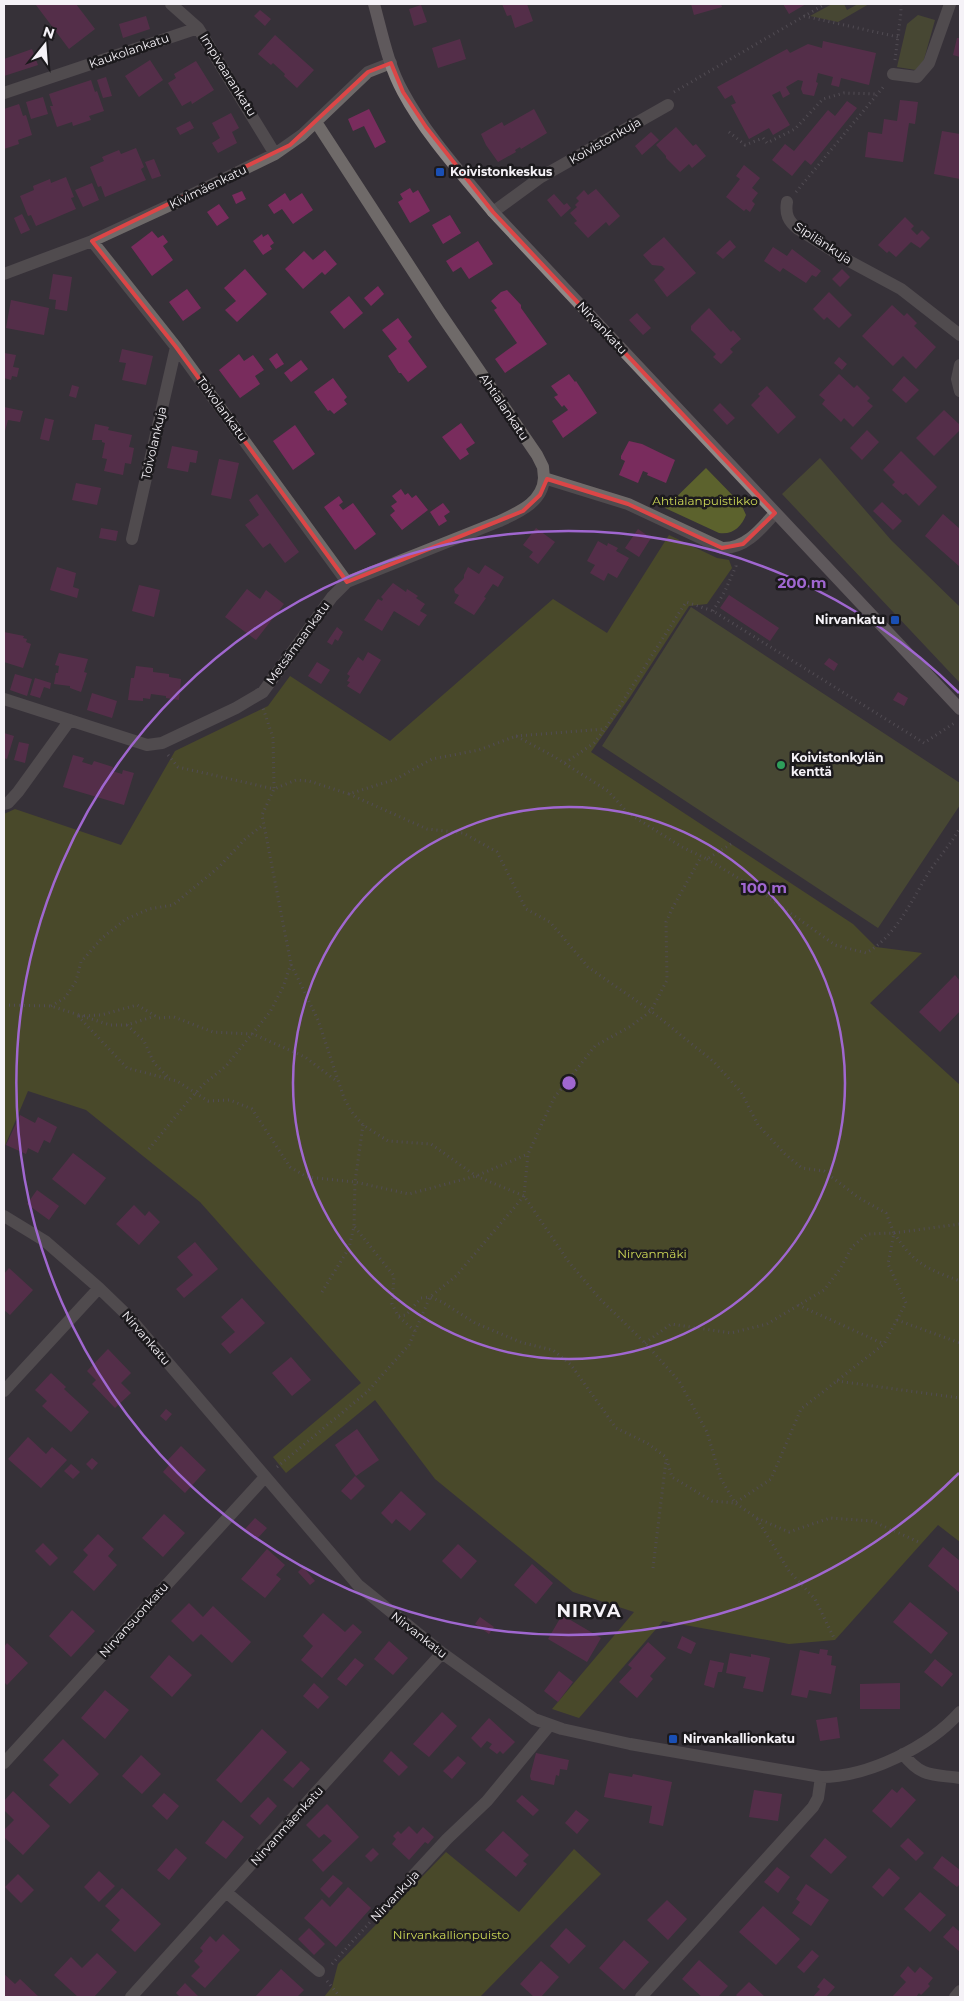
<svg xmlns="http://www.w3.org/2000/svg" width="964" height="2001" font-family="Montserrat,sans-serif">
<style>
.green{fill:#5c622d}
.forest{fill:#606619}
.building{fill:#792c5d}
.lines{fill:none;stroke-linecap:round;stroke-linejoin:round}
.path{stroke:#716c73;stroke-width:3;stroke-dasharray:1 4;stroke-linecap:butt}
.street{stroke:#6f6a69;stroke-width:12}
.secondary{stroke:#908987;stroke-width:12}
.marked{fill:none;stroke:#db4647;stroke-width:4;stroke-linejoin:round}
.ring{fill:none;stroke:#a067d0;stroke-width:2.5}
.transit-dot{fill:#1a4fb4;stroke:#1c1a1d;stroke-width:2}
.leisure-dot{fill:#2e9e5b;stroke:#1c1a1d;stroke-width:2}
.labels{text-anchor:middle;stroke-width:5;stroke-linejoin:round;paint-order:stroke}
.street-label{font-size:12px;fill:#f5f2f7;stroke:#1c1a1d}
.poi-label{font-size:12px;font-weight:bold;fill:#f5f2f7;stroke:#1c1a1d;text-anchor:start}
.park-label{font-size:12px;fill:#cdd857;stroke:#1c1a1d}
.district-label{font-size:18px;font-weight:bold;letter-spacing:1px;fill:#f5f2f7;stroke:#1c1a1d}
.centre{fill:#a067d0;stroke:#1c1a1d;stroke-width:2.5}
.ring-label{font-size:15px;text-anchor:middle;font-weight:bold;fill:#a067d0;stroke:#1c1a1d;stroke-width:5;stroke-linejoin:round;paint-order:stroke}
</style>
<rect width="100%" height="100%" fill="#363138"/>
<path class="green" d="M832,4H844L847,10L858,4H869L838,22L810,16Z
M918,15L935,20L923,63L916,70L897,67L907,24Z
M820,458L891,540L960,607V683L782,494Z
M706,468L741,504L746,515C741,527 733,535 719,533L665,508Z
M691,607L960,783V805L878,928L602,746Z"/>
<path class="forest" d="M669,535L717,558L729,560L732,568L707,604L689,606L630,697L591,752L853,924L876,947L922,953L870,1003L960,1085V1542L938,1525L835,1640L789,1644L663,1621L579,1718L552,1709L634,1612L573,1592L435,1479L375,1400L286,1473L273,1457L361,1383L200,1202L86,1110L28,1091L4,1148V814L15,809L121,845L175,751L268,706L290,676L390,741L553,599L607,633Z
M574,1849L601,1874L480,1997H324L332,1987L338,1964L446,1852L519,1912Z"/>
<path class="building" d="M37,4H76L95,29L69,49L36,5Z
M502,4H527L533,21L515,28L511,15L507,16Z
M691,4H721L722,7L694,15Z
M783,4H806L789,14Z
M421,5L427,22L414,26L409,9Z
M260,10L271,19L265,26L254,16Z
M146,16L150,29L123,38L119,24Z
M275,35L314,70L297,88L284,76L285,74L273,63L271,65L258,54Z
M957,38H960V57L953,55Z
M460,39L466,59L438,68L432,48Z
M823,41L876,53L869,85L841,78L839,87L831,85L833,77L818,73L816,82L818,83L814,96L803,94L801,89L803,81L798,80L786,87L790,94L783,98L780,91L772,95L790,125L773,135L769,128L749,139L731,105L736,103L732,95L725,99L717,87L787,49L790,53L808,44L822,48Z
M32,49L38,65L4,76V59Z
M150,60L163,80L139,97L125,76Z
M196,61L214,90L192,104L191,101L182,106L168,83L176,78L174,74Z
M106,77L112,96L103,98L97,80Z
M91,80L95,92L97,91L104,111L89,116L91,120L73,126L72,122L57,127L50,106H53L49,94Z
M43,97L48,114L31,119L26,102Z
M900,100L918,102L915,124L909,123L903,162L865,157L868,132L882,134L884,119L897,121Z
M847,101L857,108L811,165L805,160L792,176L772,160L785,144L794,151L828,110L835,116Z
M19,104L23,116L26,115L32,135L18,140L19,144L4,149V109Z
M369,109L386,142L375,148L364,126L353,131L348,119Z
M534,109L547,133L521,149L520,147L515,150L516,152L498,162L486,145L481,134L502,122L504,126Z
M231,113L239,128L232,132L237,143L218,153L212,143L220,138L212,123Z
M190,121L194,128L180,135L176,128Z
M676,127L693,146L696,144L706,156L692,168L689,164L680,172L666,158V156L656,145Z
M942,131L960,134V179L934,174Z
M651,132L659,140L642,155L635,146Z
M136,148L144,167L141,169L146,180L105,197L101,186L98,187L90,167L104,161L102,157L119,150L121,154Z
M154,159L161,176L152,179L145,162Z
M744,165L760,178L752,188L758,193L752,201L755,204L750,212L746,209L744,211L726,197L740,179L736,176Z
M66,177L74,197L71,198L76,209L36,226L31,215L28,216L20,196L34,190L33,186L50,179L51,183Z
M92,183L99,200L83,207L75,190Z
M410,188L413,193L418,190L430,211L410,223L398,202L403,199L400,194Z
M596,189L620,216L609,226L606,222L588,238L574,223L577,221L570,213L577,207L575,205L579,201L576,198L584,190L588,195Z
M242,191L246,199L236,204L232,195Z
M285,193L290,201L302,193L313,210L293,224L282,209L274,214L268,205Z
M554,194L564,205L567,203L571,208L561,217L547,200Z
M219,204L229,218L217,226L207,212Z
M22,214L30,230L21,234L14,218Z
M450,215L461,233L443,244L432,225Z
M905,217L914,226L911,229L917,235L922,230L930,238L920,248L911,242L896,257L889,251L887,253L878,245Z
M152,231L158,238L163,235L168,242L163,246L173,260L152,276L131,247Z
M262,234L263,237L268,234L274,243L270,246L272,249L263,255L253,241Z
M664,237L696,273L667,297L654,280L665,269L662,266L652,265L643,255Z
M730,240L736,247L723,259L716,253Z
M478,241L493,264L469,279L461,267L453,272L446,261Z
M773,247L787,256L792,249L821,271L816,277L812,275L806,283L783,268L780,272L764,261Z
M325,250L337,264L325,275L322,272L303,289L285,269L304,251L313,260Z
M245,269L267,294L237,322L225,310L236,301L224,288Z
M842,269L850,277L840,287L832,279Z
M53,274L72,277L67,311L55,309L56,300L49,299Z
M378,286L384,294L371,306L364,298Z
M187,289L201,308L183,321L169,302Z
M507,290L521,305V308L547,344L505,373L495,359L517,343L494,310L497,308L491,301L501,292Z
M829,292L852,315L839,328L827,317L824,320L813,309Z
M349,296L363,313L344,329L330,312Z
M11,300L49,308L44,335L6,328Z
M892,305L904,316L907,313L917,323L914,326L936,347L916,369L903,356L893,366L862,336Z
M709,308L731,332L733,330L741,339L730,349L733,352L721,364L713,357L716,354L691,330V326Z
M637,313L651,328L643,335L629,320Z
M398,318L412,337L408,341L427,367L408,382L401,373H399L388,356L397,349L382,330Z
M122,349L153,356L146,385L122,380L126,363L119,362Z
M4,353L16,355L13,367L19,368L17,377L12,376L11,380L4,378Z
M277,353L284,364L276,369L269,359Z
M239,354L244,361L253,355L264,370L255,376L260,384L240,398L219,370Z
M839,357L847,364L842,370L834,363Z
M301,360L308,369L291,382L284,373Z
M569,374L575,382L576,381L597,413L563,438L552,421L568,410L564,405L562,407L554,397L558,395L551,386Z
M839,374L854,388L857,385L870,398L867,401L873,406L853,427L844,418L841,422L822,404L825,400L819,395Z
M904,376L919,390L906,403L892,390Z
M333,378L347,397L344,400L347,404L334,414L330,410L328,411L314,392Z
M72,385L79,387L76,398L69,396Z
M767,386L796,417L778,434L751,405L760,396L758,394Z
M720,403L735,418L727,425L713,410Z
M4,407L23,411L20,422L8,420L5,431H4Z
M944,410L960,425V430L934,456L916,438Z
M45,418L54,420L49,441L40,439Z
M461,423L475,443L466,449L469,454L460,460L442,437Z
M95,424L109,427L108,430L132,435L129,447L134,448L131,464L125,463L123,475L104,471L107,459L102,458L105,443L102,442V440H92Z
M295,425L315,454L293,470L273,441Z
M867,430L879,442L862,460L850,448Z
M629,441L642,444L675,460L666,483L647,475L648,473L643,471L638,483L619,475L625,461L621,459V456Z
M172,446L198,451L196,463L190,462L188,472L167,468Z
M901,451L937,487L919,506L906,493L903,495L892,485L895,482L883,470Z
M219,459L239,463L231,499L211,495Z
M76,483L101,488L97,505L72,500Z
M401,489L405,495L408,493L412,498L416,495L428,510L402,530L390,515L395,511L391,506L397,502L392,496Z
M257,494L299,552L285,563L270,543L263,548L245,525L259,515L249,500Z
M339,496L343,502L339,505L343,510L353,503L376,534L355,550L324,507Z
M882,502L902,521L893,530L873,511Z
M443,503L450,512L444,516L447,521L439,526L430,512Z
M943,514L960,529V567L925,536Z
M101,528L118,531L116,541L99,538Z
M536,528L555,542L538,564L529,557L533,552L523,545Z
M638,529L651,538L639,557L625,548Z
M598,541L607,546L608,543L618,548L616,551L629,558L617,578L608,573L604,581L590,573L595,565L587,561Z
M485,565L504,577L498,587L493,584L484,597L486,598L474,615L454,603L459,595L455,593L454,589L464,578V575L468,567L479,574Z
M57,567L76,573L73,587L79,589L77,598L50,590Z
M393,583L406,592L407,589L418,596L416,598L425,604L420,611L427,615L419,626L394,611L382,631L364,620L378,599L382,601L383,599L381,597Z
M139,585L160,590L154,617L132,611Z
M247,589L260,599L266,590L284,604L256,640L225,617Z
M729,595L779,628L770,641L720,608Z
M337,627L343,632L338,641L335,639L332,645L327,642Z
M4,632L24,636L23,638L27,639L26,642L31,644L23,668L4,662Z
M368,652L381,660L360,694L347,686L350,682L347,681L350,676L347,674L358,657L363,661Z
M59,653L88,659L84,672L87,673L81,692L70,688V686L54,684L56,673H58L59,666L55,665Z
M829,658L838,664L834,671L824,664Z
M317,662L330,670L321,684L308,676Z
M136,666L153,668V672L169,674V677L181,679L179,700L166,698V696L151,694L150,699L143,698V701L128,700L131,678H134Z
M15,674L32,679L27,696L10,690Z
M35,678L51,683L50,689L44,687L40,698L30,695Z
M898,692L908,698L904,706L893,700Z
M92,693L117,701L112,718L87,710Z
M4,733L14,736L7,759L4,758Z
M19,742L29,744L25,763L14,760Z
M73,755L84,758L82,762L92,765L94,761L113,767L112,771L122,774L123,770L134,773L124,805L63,787Z
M955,975L960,981V1011L940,1032L919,1012Z
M20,1115L35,1123L38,1117L57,1127L50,1143L44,1140L38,1153L28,1148L26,1154L6,1145Z
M73,1153L106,1178L85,1205L52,1179Z
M37,1190L59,1206L49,1220L27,1204Z
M134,1205L145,1216L149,1211L160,1222L139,1245L116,1224Z
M195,1242L218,1269L184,1298L176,1289L193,1275L177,1257Z
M9,1268L33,1290L10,1315L4,1310V1274Z
M242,1298L265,1323L230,1354L221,1344L235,1332L221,1317Z
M108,1349L131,1373L121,1383L131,1393L115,1408L92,1384L96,1380L87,1371Z
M291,1357L311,1380L292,1396L272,1373Z
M51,1373L66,1387L64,1389L89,1412L71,1432L42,1406L47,1401L35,1390Z
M166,1409L172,1414L166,1421L160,1416Z
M357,1429L379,1460L356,1476L335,1445Z
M28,1437L46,1454L52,1447L67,1460L41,1488L8,1459Z
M181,1446L206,1470L185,1493L163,1472L169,1465L166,1462Z
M92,1458L98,1463L92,1470L86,1464Z
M71,1464L80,1472L73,1479L64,1471Z
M355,1476L365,1486L351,1500L341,1491Z
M401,1491L426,1514L410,1531L396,1519L392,1524L381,1513Z
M164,1514L185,1533L163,1557L142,1538Z
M255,1518L267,1528L256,1540L245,1529Z
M98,1534L114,1549L108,1556L117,1565L94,1591L73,1572L88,1555L83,1550Z
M43,1543L58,1558L50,1566L35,1551Z
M458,1544L477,1561L461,1579L442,1561Z
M943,1547L960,1561V1593L928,1566Z
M267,1549L285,1565L276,1575L281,1579L265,1598L241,1579Z
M532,1564L553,1583L536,1604L514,1585Z
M303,1567L315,1581L310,1585L298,1572Z
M910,1602L948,1633L931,1654L893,1622Z
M189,1603L203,1617L213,1606L251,1642L232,1663L201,1634L193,1642L171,1621Z
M72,1610L95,1631L71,1657L49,1636Z
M323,1613L345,1632L353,1624L362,1632L322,1678L301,1660L313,1646L303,1636Z
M562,1615L601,1638L587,1662L548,1639Z
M480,1617L494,1627L489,1634L475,1624Z
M682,1636L696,1643L691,1654L677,1648Z
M389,1641L408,1658L393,1675L374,1659Z
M648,1642L666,1658L650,1676L653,1679L637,1698L619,1682L632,1668L628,1665Z
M7,1643L28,1663L7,1685L4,1682V1647Z
M820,1649L828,1650L827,1655L832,1656L831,1665L836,1666L831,1694L809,1690L807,1698L791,1695L800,1650L819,1654Z
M730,1653L751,1657V1654L770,1658L763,1692L743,1688L746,1677L726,1673Z
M169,1655L192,1675L172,1697L150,1677Z
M355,1658L364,1665L346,1686L337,1679Z
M935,1659L953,1674L942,1687L924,1672Z
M710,1660L724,1663L722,1672H718L714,1688L704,1685Z
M559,1671L573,1682L558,1702L544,1691Z
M314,1683L329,1697L318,1709L303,1696Z
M900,1683V1709H860V1684Z
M105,1690L129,1710L105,1739L81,1718Z
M442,1712L457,1726L429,1757L413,1744Z
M837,1717L840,1738L820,1741L816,1720Z
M489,1718L515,1742L503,1754L500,1751L497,1754L489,1748L492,1744L487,1741L481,1748L471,1738Z
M262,1729L287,1752L241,1803L216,1780Z
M63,1739L99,1774L70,1804L49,1785L59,1775L43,1760Z
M391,1751L408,1767L399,1776L383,1761Z
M536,1753L569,1760L567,1770L560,1769L559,1776L556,1775L554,1785L531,1780L530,1776Z
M141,1755L161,1774L142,1794L122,1776Z
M458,1756L466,1763L452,1779L443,1771Z
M301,1761L310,1769L293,1788L283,1780Z
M609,1773L632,1777L633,1774L672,1782L663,1826L649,1823L652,1806L604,1797Z
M902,1787L916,1800L891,1828L872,1811L892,1789L897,1793Z
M754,1790L782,1794L778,1821L749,1817Z
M13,1791L50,1826L23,1855L4,1837V1830L14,1820L4,1810V1801Z
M164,1793L179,1806L167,1820L152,1806Z
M522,1795L539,1810L533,1816L516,1801Z
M268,1797L277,1806L260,1825L250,1816Z
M327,1804L359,1837L323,1872L312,1860L332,1841L324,1834L319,1838L306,1825Z
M576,1810L589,1820L577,1834L565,1823Z
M223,1820L244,1837L226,1859L205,1843Z
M409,1826L417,1834L423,1827L434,1837L428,1844L425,1842L409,1860L392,1844L396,1839L393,1836L398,1831L401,1834Z
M503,1831L529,1855L523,1861L527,1864L516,1877L485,1850Z
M825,1838L847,1857L831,1874L810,1856Z
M908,1838L924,1853L916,1861L900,1846Z
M176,1848L187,1858L169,1880L157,1870Z
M373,1848L379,1854L371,1862L365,1856Z
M942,1856L960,1870V1884L957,1887L933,1868Z
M777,1867L790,1877L778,1893L764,1882Z
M889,1868L900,1878L883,1897L872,1887Z
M99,1871L115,1886L99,1902L84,1887Z
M18,1874L34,1890L21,1903L5,1887Z
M333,1875L343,1883L329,1898L320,1889Z
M806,1884L829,1900L811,1926L792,1913L800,1902L796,1899Z
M348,1887L371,1908L336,1947L304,1918L322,1899L330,1907Z
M122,1888L161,1924L135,1952L111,1930L120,1920L105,1906Z
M920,1892L946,1915L930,1932L904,1909Z
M667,1900L687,1919L668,1940L647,1920Z
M763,1906L800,1939L776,1965L739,1932Z
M953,1926L960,1932V1952L943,1937Z
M309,1928L325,1944L314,1955L298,1939Z
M566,1928L586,1946L569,1964L550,1946Z
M223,1934L240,1950L205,1988L191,1976L200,1967L194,1961L203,1951L200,1948L210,1936L216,1942Z
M624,1940L649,1962L624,1990L599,1968Z
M812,1950L819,1956L804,1973L797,1967Z
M97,1953L117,1972L94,1997H78L54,1975L71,1957L82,1968Z
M699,1960L728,1986L718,1997H702L682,1979Z
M541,1961L559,1977L541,1997H534L520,1984Z
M908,1966L915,1973L920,1967L933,1978L928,1984L930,1986L921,1995L919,1993L916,1997H892L906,1982L900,1976Z
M281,1969L304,1990L297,1997H255Z
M4,1974L15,1984L20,1979L39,1997H4Z
M824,1978L835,1987L826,1997H813L820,1989L817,1987Z
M749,1982L764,1996L763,1997H738L736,1995Z
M185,1983L198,1996L197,1997H180L176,1993Z"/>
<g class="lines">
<path class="path" d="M804,16L898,37
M895,60L901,12V4
M674,92L825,4
M729,132L745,145L763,138L767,143L795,129L823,99L844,93L877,94
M796,192L885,85
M713,611L725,591L736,566L735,562
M516,736L605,729
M168,755L178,767L274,789L273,738L263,708
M565,763L594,743L605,729L686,602L713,611L924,743L956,722
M349,794L427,829L463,833L497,852L526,909L550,922L588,967L651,1011L714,1062L741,1092L758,1125L785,1154L802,1168L824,1171L859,1198L886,1213L894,1233L888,1264L906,1303L884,1344L801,1409L771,1479L735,1503L712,1501L672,1477L666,1457L647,1443L616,1428L571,1365L553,1350L523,1343L475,1323L442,1302L430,1297L421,1298L406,1315L398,1316L392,1304L394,1276L354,1226
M731,844L707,859L682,847L628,813L608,791L553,756L516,736L479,750L432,759L396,779L349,794L309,781L296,780L274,789L262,815L291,964L318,1020L344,1098L351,1111L363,1125L388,1141L431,1144L476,1176L524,1196L568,1261L600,1299L645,1343L679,1381L707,1432L721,1479L735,1503L757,1518L789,1532L830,1518L872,1521L921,1543
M707,859L761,892L835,945L866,953C897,936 913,897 931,869C941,855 952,842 960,828
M4,1005L51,1006L110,1025H127L155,1016
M51,1006L65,998L76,981L81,962L102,938L126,919L149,909L173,905L219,867L246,838L263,825
M78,1016L127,1068L177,1081L208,1101L230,1100L252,1109L290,1167L307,1177L355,1182L409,1194L476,1176L528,1154
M79,1016L101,1015L137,1005L159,1018L174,1017L213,1032L253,1034L305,1057L338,1082
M127,1025L144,1041L154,1063L169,1078
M149,1149L189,1100L205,1083L226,1066L270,1012L283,987L291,964
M894,1233L960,1224
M322,1292L349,1248L354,1226L355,1182L363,1125
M798,1305L884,1344
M399,1317L415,1331
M897,1320L960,1343
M645,1343L671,1324L731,1333L767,1324L824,1290L840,1269L852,1247L867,1234L894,1233C914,1264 927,1269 960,1281
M837,1381L960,1398
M277,1467L367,1392L409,1345L430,1297L456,1276L524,1196L528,1154L554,1098L595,1046L631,1026L651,1011L667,980L666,922L673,907L701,857
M757,1519L789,1571L815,1599L835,1640
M653,1568L666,1460
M332,1964L402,1887
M327,1981L340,1997"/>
<path class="street" d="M171,4L198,28L275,154
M893,74L917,77L929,63L950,4
M4,93L198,28
M316,122L440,313L537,455L543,467L544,478L628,504L722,548C745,549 761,529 775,513
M787,202C785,214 788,221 798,229L849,261L901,289L960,335
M493,212L541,177L668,105
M92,241L176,347L347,582
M4,274L92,241L179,201L275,154L302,135L368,72L391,63
M960,365L957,379L960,391
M132,539L176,347
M4,699L147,745L162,743L236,708L263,692L332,597L347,582L500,521C519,512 543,502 544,478
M4,804L8,803L18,792L70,720
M4,1216L45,1241L99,1288L128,1316L358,1585L442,1653L534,1719L562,1729L630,1744L821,1777C868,1777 929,1747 960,1712
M4,1391L99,1288
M903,1754C922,1778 932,1774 960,1778
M4,1763L265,1477
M411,1878L447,1839L487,1801L549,1726
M226,1892L319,1971
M131,1997L442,1653
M641,1997L813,1807L818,1798L821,1777
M955,1997L960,1991"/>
<path class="secondary" d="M374,4C382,33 388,65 403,92C426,135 462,174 493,212L960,709"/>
</g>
<path d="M0 0H964V2001H0ZM391,63L403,92L426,127L493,212L775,513L743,544L722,548L628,504L547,479L540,495L523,511L347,582L176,347L92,241L290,145L368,72Z" fill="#363138" fill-opacity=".55" fill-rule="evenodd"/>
<path class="marked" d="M391,63L403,92L426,127L493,212L775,513L743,544L722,548L628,504L547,479L540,495L523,511L347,582L176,347L92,241L290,145L368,72Z"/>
<g class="ring">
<circle cx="569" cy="1083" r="276"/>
<path d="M959 1473A552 552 0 1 1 959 693"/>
</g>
<g class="transit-dot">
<rect x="435" y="167" width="10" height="10" rx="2.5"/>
<rect x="890" y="615" width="10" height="10" rx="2.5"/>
<rect x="668" y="1734" width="10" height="10" rx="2.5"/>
</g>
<circle class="leisure-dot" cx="781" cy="765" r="5"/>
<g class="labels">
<g class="street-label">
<text transform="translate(129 51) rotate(-19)" y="4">Kaukolankatu</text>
<text transform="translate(228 75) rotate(58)" y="4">Impivaarankatu</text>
<text transform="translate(605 141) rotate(-30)" y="4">Koivistonkuja</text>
<text transform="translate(208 187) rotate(-26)" y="4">Kivimäenkatu</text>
<text transform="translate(823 243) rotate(33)" y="4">Sipilänkuja</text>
<text transform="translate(602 328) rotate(47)" y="4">Nirvankatu</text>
<text transform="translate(504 407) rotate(56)" y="4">Ahtialankatu</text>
<text transform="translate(222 409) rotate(54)" y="4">Toivolankatu</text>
<text transform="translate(154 443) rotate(-77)" y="4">Toivolankuja</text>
<text transform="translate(298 643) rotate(-54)" y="4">Metsämaankatu</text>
<text transform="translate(146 1338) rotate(49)" y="4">Nirvankatu</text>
<text transform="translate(134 1620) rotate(-48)" y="4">Nirvansuonkatu</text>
<text transform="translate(419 1635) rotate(38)" y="4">Nirvankatu</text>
<text transform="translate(287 1826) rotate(-48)" y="4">Nirvanmäenkatu</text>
<text transform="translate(395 1896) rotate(-47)" y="4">Nirvankuja</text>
</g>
<g class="poi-label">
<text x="450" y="176">Koivistonkeskus</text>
<text x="885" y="624" text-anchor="end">Nirvankatu</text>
<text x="791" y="762">Koivistonkylän<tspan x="791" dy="14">kenttä</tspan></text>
<text x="683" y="1743">Nirvankallionkatu</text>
</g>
<g class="park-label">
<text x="705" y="505">Ahtialanpuistikko</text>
<text x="652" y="1258">Nirvanmäki</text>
<text x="451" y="1939">Nirvankallionpuisto</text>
</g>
<g class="district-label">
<text x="589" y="1617">NIRVA</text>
</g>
</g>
<circle cx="569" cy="1083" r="8" class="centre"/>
<g class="ring-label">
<text x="802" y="588">200 m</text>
<text x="764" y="893">100 m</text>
</g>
<rect width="964" height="2001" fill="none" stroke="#f5f2f7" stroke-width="10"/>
<g transform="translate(45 45) rotate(17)" stroke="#1c1a1d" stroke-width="4" paint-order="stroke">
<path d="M0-4L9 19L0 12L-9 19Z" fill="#f5f2f7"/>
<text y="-8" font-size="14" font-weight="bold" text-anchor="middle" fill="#f5f2f7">N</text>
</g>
</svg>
